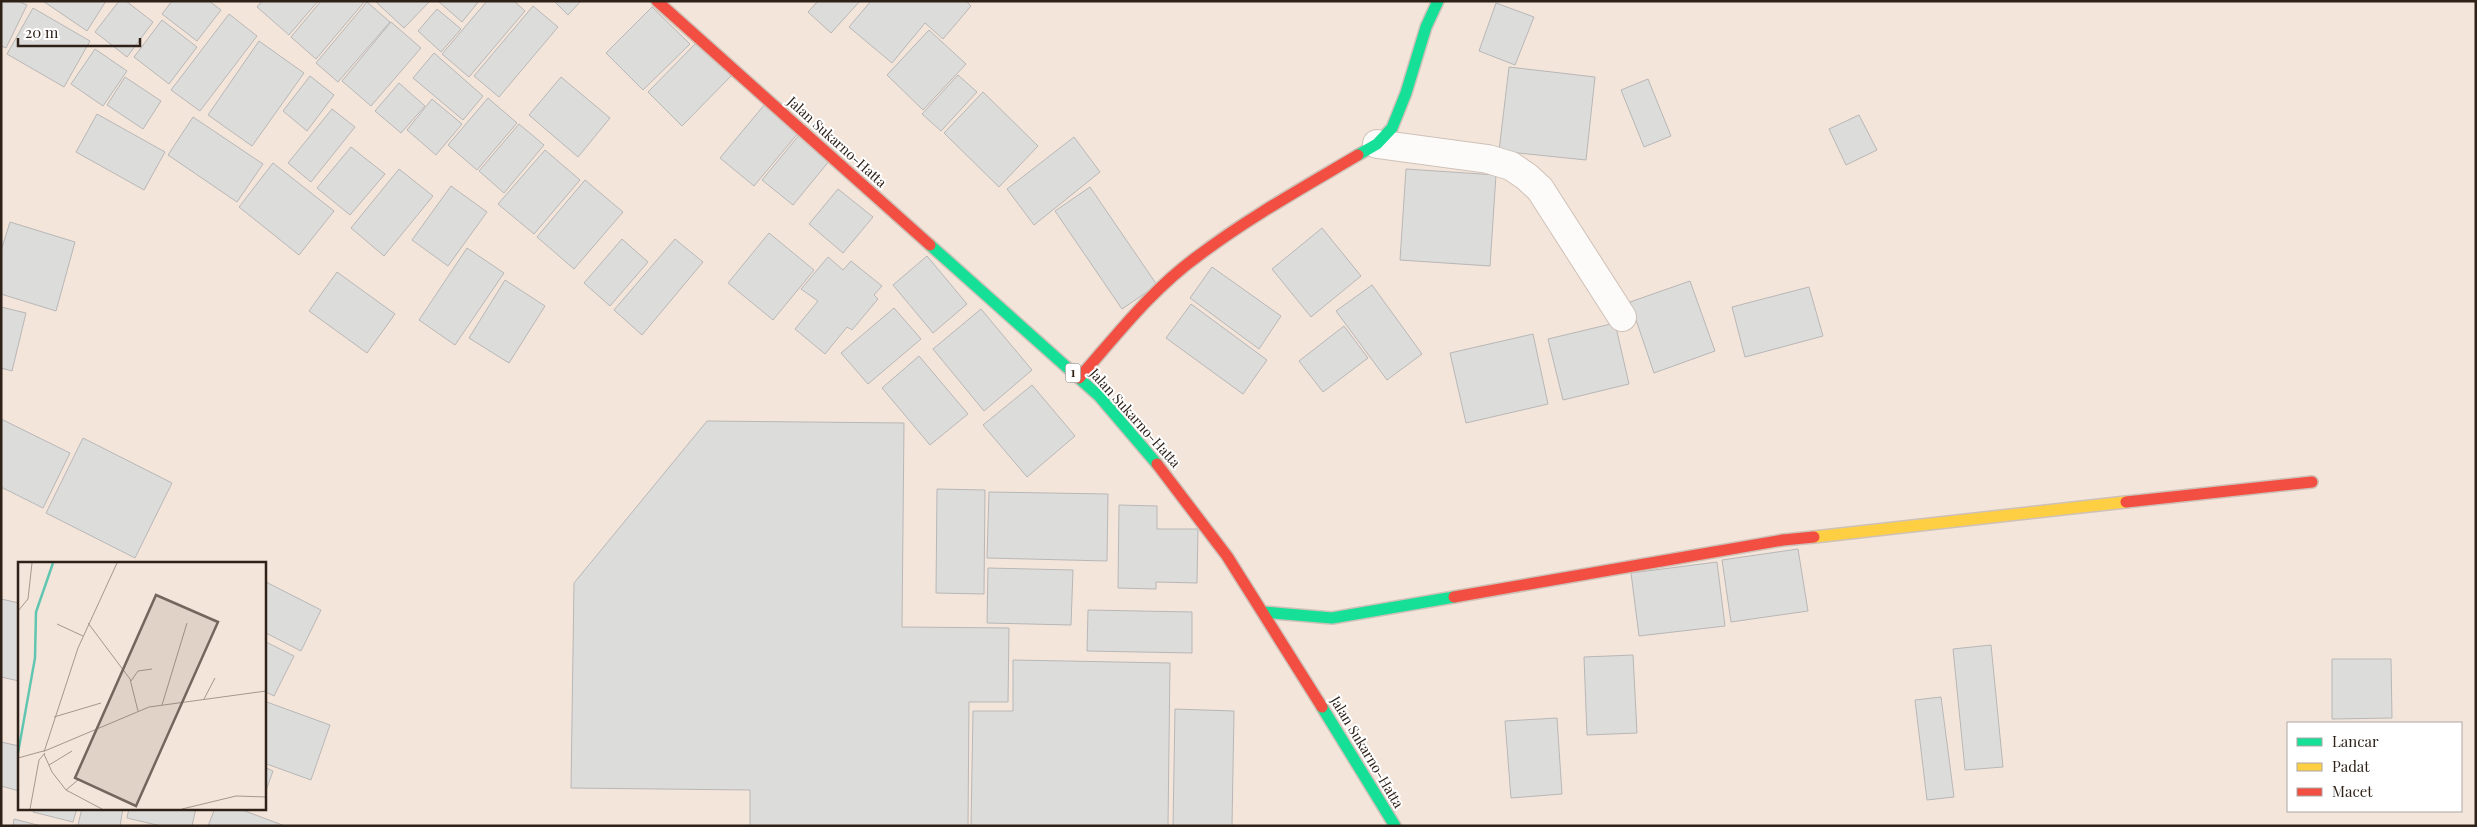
<svg xmlns="http://www.w3.org/2000/svg" width="2477" height="827" font-family="'Playfair Display',serif">
<style>
.building{fill:#dcdcdb;stroke:#b8b7b7}
.lines{fill:none;stroke-linecap:round;stroke-linejoin:round}
.street-casing{stroke:#cec1b8;stroke-width:30}
.fast-casing{stroke:#cec1b8;stroke-width:14}
.slow-casing{stroke:#cec1b8;stroke-width:14}
.jam-casing{stroke:#cec1b8;stroke-width:14}
.street{stroke:#fdfbf9;stroke-width:28}
.fast{stroke:#16e098;stroke-width:11}
.slow{stroke:#ffcf43;stroke-width:11}
.jam{stroke:#f24e42;stroke-width:11}
.labels{text-anchor:middle;stroke-width:4;stroke-linejoin:round;paint-order:stroke}
.shield{fill:#fff;stroke:#6d645d;stroke-width:1}
.shield-label{font-size:12px;font-weight:bold;fill:#2e2118}
.street-label{font-size:14px;fill:#2e2118;stroke:#fff}
.inset-river{fill:none;stroke:#61c6b1;stroke-width:2.5}
.inset-road{fill:none;stroke:#a5978c;stroke-width:1}
.view{fill:#73665c;fill-opacity:0.15;stroke:#73665c;stroke-width:2.5}
.inset-edge{fill:none;stroke:#2e2118;stroke-width:2.5}
</style>
<rect width="100%" height="100%" fill="#f4e5da"/>
<path class="building" d="M1,1H18L27,5L6,48L1,46Z
M43,1H106L87,31Z
M119,1H126L153,22L127,57L95,32Z
M172,1H209L221,10L197,41L162,14Z
M262,1H318L289,35L257,7Z
M321,1H365L316,59L291,37Z
M375,1H430L404,28Z
M438,1H479L462,22Z
M487,1H514L525,11L469,77L442,54Z
M554,1H581L568,15Z
M818,1H860L831,33L808,12Z
M871,1H966L971,6L943,39L925,23L892,63L849,27Z
M367,2L390,22L338,82L316,63Z
M1496,3L1534,17L1515,65L1479,51Z
M533,6L558,27L499,97L474,76Z
M652,7L690,44L643,90L606,53Z
M33,8L90,41L64,87L7,54Z
M437,9L461,29L441,52L418,31Z
M229,14L257,36L200,111L171,90Z
M162,20L197,47L169,84L134,57Z
M391,22L421,48L371,106L342,81Z
M929,30L966,64L923,110L887,75Z
M259,41L304,73L252,146L208,115Z
M697,42L732,75L682,126L648,92Z
M95,49L127,71L103,106L71,84Z
M434,53L483,96L463,120L413,78Z
M1509,67L1595,77L1586,160L1499,151Z
M958,75L977,92L941,131L922,114Z
M310,76L334,95L307,131L283,111Z
M125,77L161,101L143,129L107,105Z
M561,77L610,118L578,157L529,115Z
M1648,79L1671,136L1644,147L1621,90Z
M399,83L425,106L401,133L375,111Z
M983,92L1038,146L999,187L944,133Z
M488,98L517,123L477,170L448,145Z
M432,99L462,124L436,155L407,130Z
M765,104L799,132L754,186L720,158Z
M332,109L355,127L311,182L288,163Z
M97,114L165,152L144,190L76,152Z
M1859,115L1877,150L1846,165L1829,129Z
M193,117L263,164L237,202L168,155Z
M519,124L544,145L504,193L479,171Z
M800,134L830,160L793,205L762,180Z
M1074,137L1100,172L1034,225L1007,189Z
M351,147L385,174L350,215L317,188Z
M545,150L580,180L534,234L498,204Z
M273,163L334,211L299,255L239,207Z
M399,169L433,196L384,256L351,228Z
M1406,169L1496,175L1490,266L1400,260Z
M585,180L623,212L574,269L537,237Z
M451,186L487,212L448,266L412,240Z
M1090,187L1157,285L1122,309L1055,211Z
M838,189L873,217L843,253L809,224Z
M10,222L75,242L56,311L1,294V251Z
M1322,228L1361,276L1311,317L1272,269Z
M769,233L814,270L773,320L728,283Z
M622,239L648,262L610,306L584,283Z
M675,239L703,262L642,335L614,310Z
M467,248L504,273L455,345L419,320Z
M927,256L967,304L933,333L893,285Z
M828,257L843,270L851,261L882,286L874,295L878,299L852,330L847,327L825,354L795,329L818,301L801,289Z
M1212,267L1281,316L1259,349L1190,298Z
M337,272L395,314L367,353L309,311Z
M505,280L545,306L509,363L469,338Z
M1690,281L1715,351L1654,373L1630,302Z
M1372,285L1422,354L1387,380L1336,311Z
M1809,287L1823,336L1745,357L1732,307Z
M1191,304L1267,360L1243,394L1166,338Z
M1,307L26,313L12,371L1,368Z
M894,308L921,339L868,384L841,353Z
M981,309L1032,370L984,411L933,349Z
M1615,323L1629,384L1563,400L1548,339Z
M1344,326L1368,358L1323,392L1299,361Z
M1533,334L1548,404L1466,423L1450,353Z
M919,356L968,414L930,445L882,388Z
M1032,385L1075,436L1027,477L983,425Z
M1,419L70,453L43,508L1,487Z
M707,421L904,423L902,627L1009,628L1008,702H969L968,826H750V790L571,788L574,583Z
M83,438L172,483L135,558L46,513Z
M937,489L985,490L984,594L936,593Z
M989,492L1108,494L1107,561L987,558Z
M1119,505L1157,506V529H1198L1197,583L1156,582V589L1118,588Z
M1798,549L1808,611L1731,622L1722,560Z
M1717,562L1725,626L1639,636L1631,573Z
M988,568L1073,570L1071,625L987,623Z
M264,581L321,610L301,651L264,632Z
M1,599L19,603V681L1,677Z
M1088,610L1192,612V653L1087,651Z
M264,641L294,656L274,696L264,691Z
M1991,645L2003,767L1965,770L1953,649Z
M1633,655L1637,733L1587,735L1584,657Z
M2332,659H2391L2392,718L2332,719Z
M1013,660L1170,663L1168,826H971L973,711H1013Z
M1941,697L1954,797L1927,800L1915,700Z
M264,701L330,725L311,780L264,763Z
M1175,709L1234,711L1232,826H1173Z
M1557,718L1562,794L1511,798L1505,721Z
M1,742L19,746V791L1,786Z
M264,767L273,771L264,796Z
M34,808H77L73,822L33,812Z
M82,808H123L120,826H81L78,825Z
M129,808H196L192,826H161L127,818Z
M215,808H237L285,826H208Z
M14,819L41,826H13Z"/>
<g class="lines">
<g class="street-casing">
<path id="street" d="M1377,144L1488,159L1511,166L1527,177L1540,189L1622,317"/>
</g>
<g class="fast-casing">
<path id="fast" d="M1358,155L1377,144L1392,128L1406,93L1426,27L1438,1
M930,245L1099,396L1157,464
M1263,612L1332,618L1454,597
M1322,707L1395,826"/>
</g>
<g class="slow-casing">
<path id="slow" d="M1814,537L2126,502"/>
</g>
<g class="jam-casing">
<path id="jam" d="M657,1L930,245
M1079,378C1116,336 1152,289 1198,256C1248,218 1304,187 1358,155
M1157,464L1227,556L1322,707
M2126,502L2312,482
M1454,597L1783,540L1814,537"/>
</g>
<use href="#street" class="street"/>
<use href="#fast" class="fast"/>
<use href="#slow" class="slow"/>
<use href="#jam" class="jam"/>
</g>
<g class="labels">
<rect class="shield" x="1065.5" y="363.5" width="15" height="19" rx="4"/>
<g class="shield-label">
<text x="1073" y="377">1</text>
</g>
<g class="street-label">
<text transform="translate(837 142) rotate(42)" y="5">Jalan Sukarno-Hatta</text>
<text transform="translate(1135 418) rotate(48)" y="5">Jalan Sukarno-Hatta</text>
<text transform="translate(1367 752) rotate(59)" y="5">Jalan Sukarno-Hatta</text>
</g>
</g>
<g transform="translate(18 562)">
<rect width="248" height="248" fill="#f4e5da"/>
<path class="inset-river" d="M0,191L17,96L18,50L35,1"/>
<path class="inset-road" d="M0,49L10,37L14,1M70,61L112,117L120,149M39,62L65,74M113,119L120,109L134,107M186,137L197,116M144,143L169,61M36,155L83,141M26,190L60,86L99,1M26,192L34,210L48,228L84,247M0,196L29,188L131,145L248,129M31,203L54,189M48,228L60,218M12,247L21,198L27,191M164,247L218,234L248,235"/>
<path class="view" d="M138,33L200,60L118,244L57,216Z"/>
<rect width="248" height="248" class="inset-edge"/>
</g>
<rect width="2477" height="827" fill="none" stroke="#2e2118" stroke-width="5"/>
<rect x="2287" y="722" width="175" height="90" fill="#ffffff" stroke="#aba6a3"/>
<rect x="2297" y="738" width="25" height="8" fill="#16e098" stroke="#aba6a3"/>
<text x="2332" y="747" font-size="15" fill="#2e2118">Lancar</text>
<rect x="2297" y="763" width="25" height="8" fill="#ffcf43" stroke="#aba6a3"/>
<text x="2332" y="772" font-size="15" fill="#2e2118">Padat</text>
<rect x="2297" y="788" width="25" height="8" fill="#f24e42" stroke="#aba6a3"/>
<text x="2332" y="797" font-size="15" fill="#2e2118">Macet</text>
<path d="M18 38v8h122v-8" fill="none" stroke="#2e2118" stroke-width="2.5"/>
<text x="25" y="38" font-size="15" fill="#2e2118" stroke="#ffffff" stroke-width="4" paint-order="stroke">20 m</text>
</svg>
